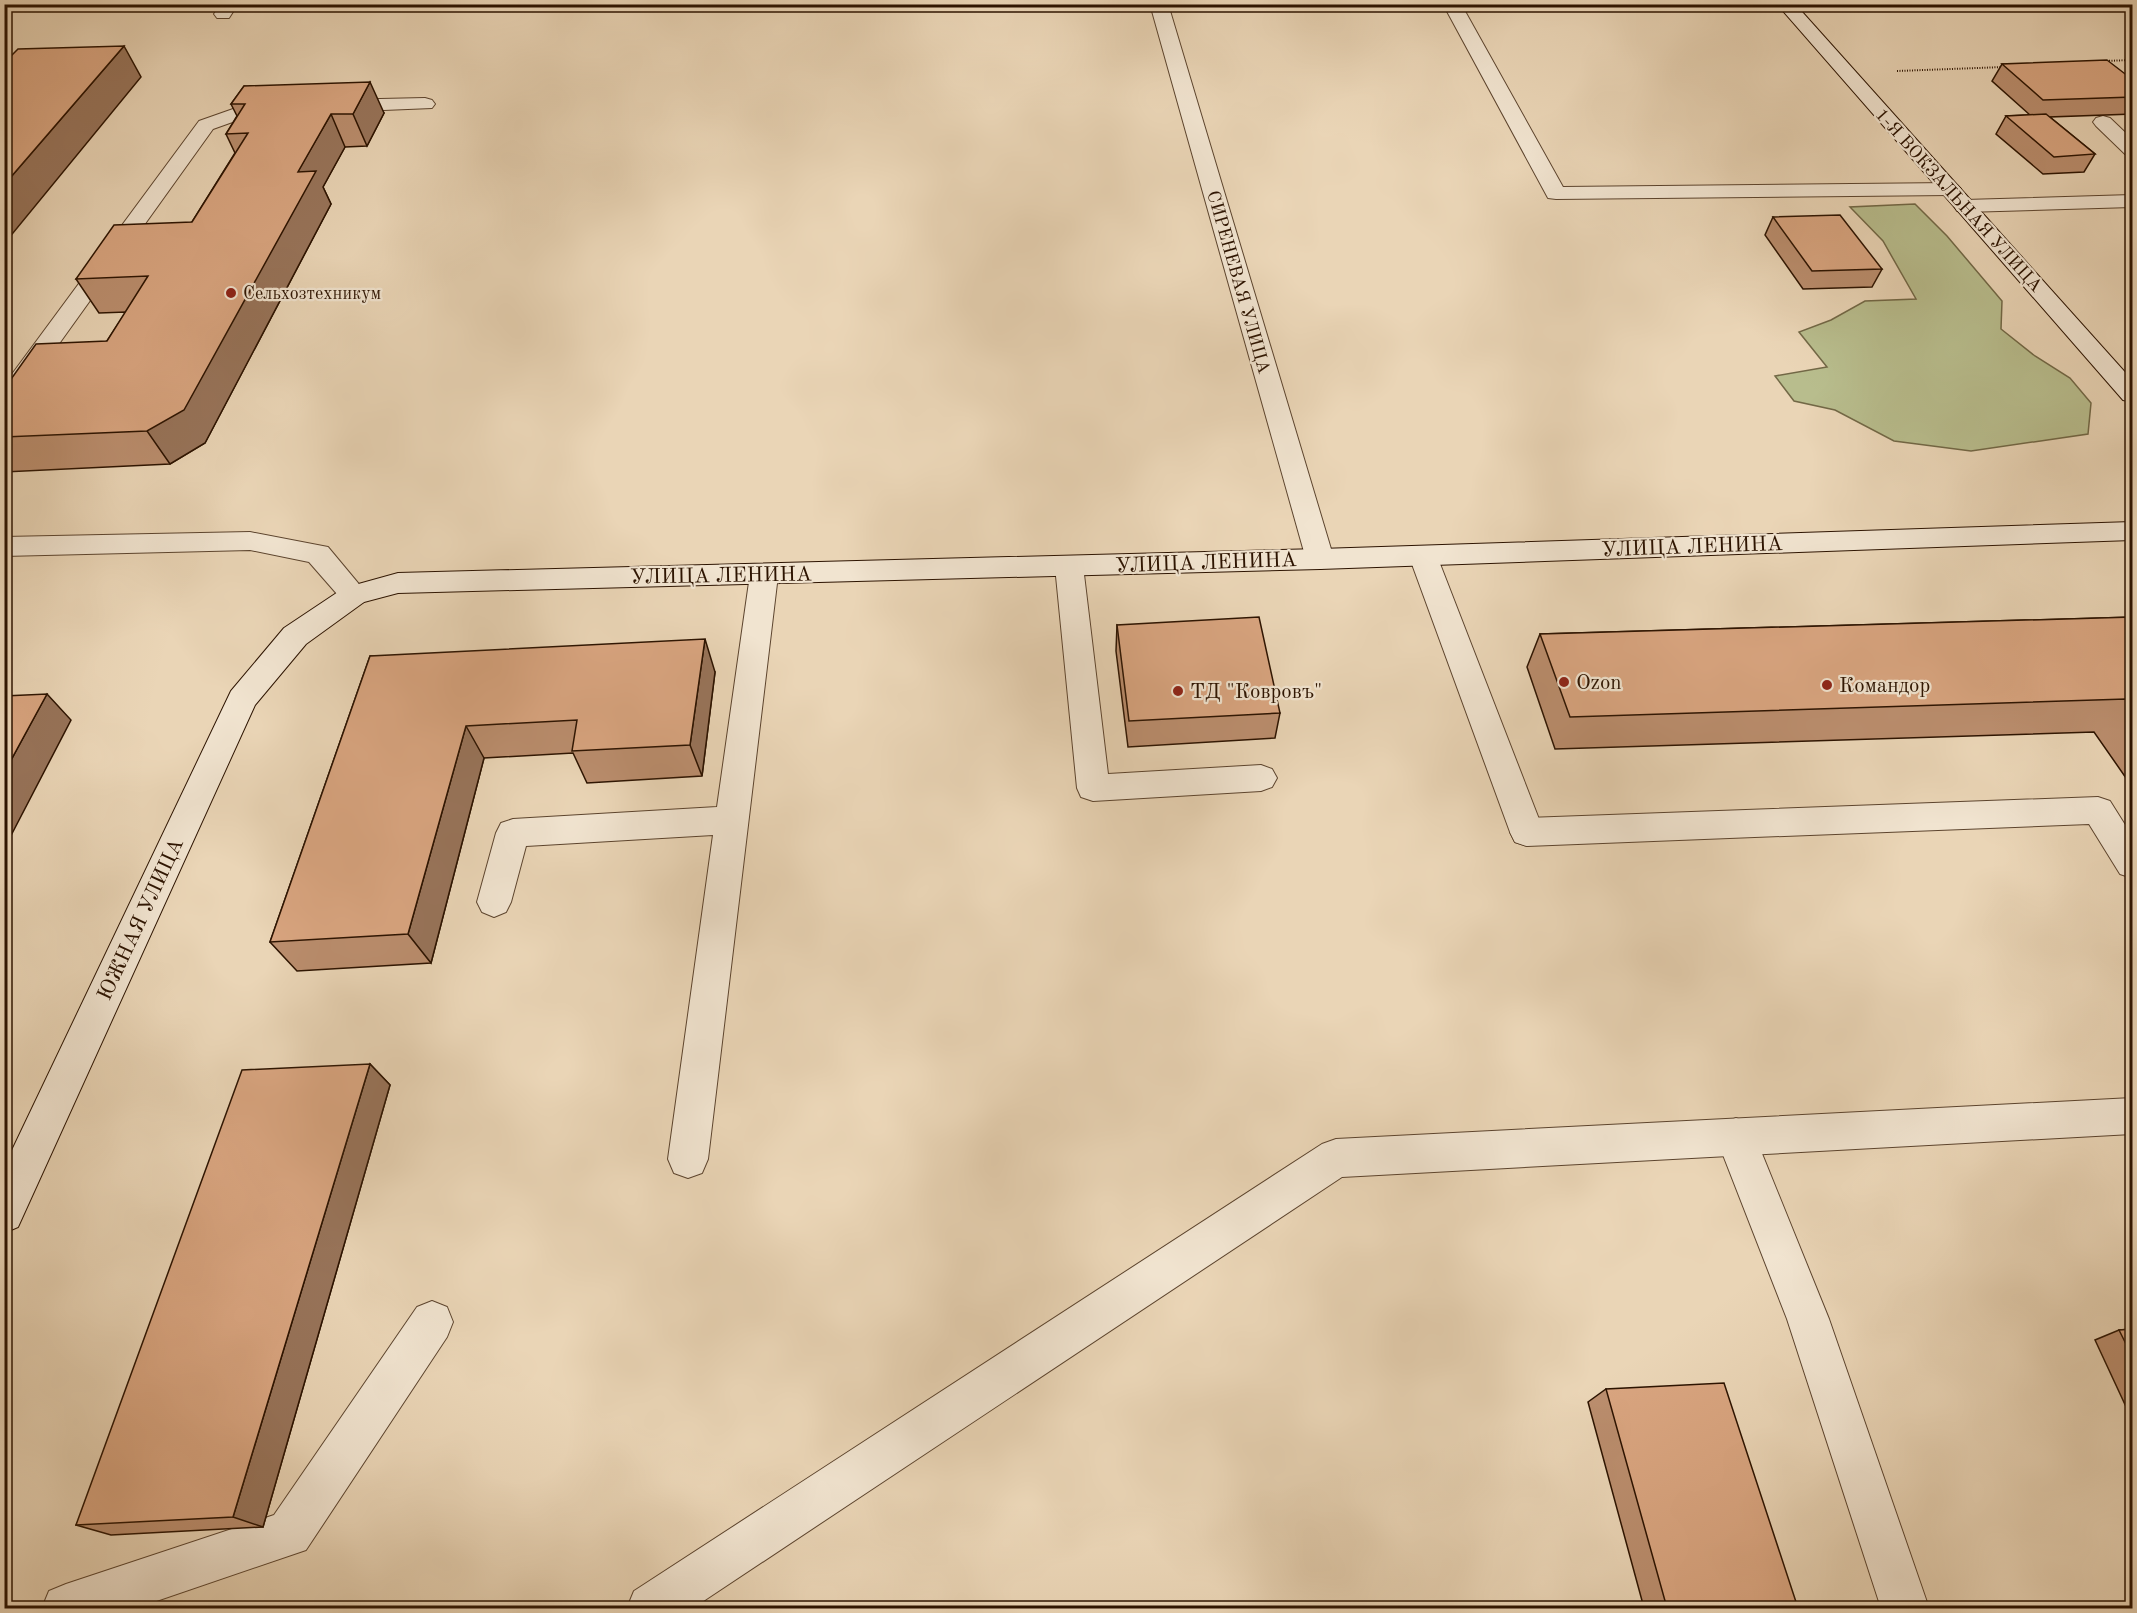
<svg xmlns="http://www.w3.org/2000/svg" width="2137" height="1613" font-family="'Old Standard TT',serif">
<style>
.green{fill:#b8bd8d;stroke:#726846;stroke-width:1.5}
.lines{fill:none;stroke-linecap:round;stroke-linejoin:round}
.lane-casing{stroke:#5c442e;stroke-width:2}
.street-casing{stroke:#5c442e;stroke-width:2}
.secondary-casing{stroke:#2c1300;stroke-width:2}
.path{stroke:#2c1300;stroke-width:2;stroke-dasharray:1 1.5;stroke-linecap:butt}
.lane{fill:#f1e4d0;fill-rule:evenodd}
.street{fill:#f1e4d0;fill-rule:evenodd}
.secondary{fill:#f1e4d0;fill-rule:evenodd}
.wall{fill:#bb8e6e;stroke:#2c1300;stroke-width:1.5}
.shaded-wall{fill:#98745a;stroke:#2c1300;stroke-width:1.5}
.building{fill:#d9a580;stroke:#2c1300;stroke-width:1.5}
.poi-dot{fill:#8f2418;stroke:#f1e4d0;stroke-width:2}
.labels{text-anchor:middle;stroke-width:4.5;stroke-linejoin:round;paint-order:stroke}
.far-street-label{font-size:18px;fill:#2c1300;stroke:#f1e4d0}
.far-poi-label{font-size:18px;fill:#2c1300;stroke:#f1e4d0;text-anchor:start}
.street-label{font-size:21px;fill:#2c1300;stroke:#f1e4d0}
.poi-label{font-size:21px;fill:#2c1300;stroke:#f1e4d0;text-anchor:start}
</style>
<rect width="100%" height="100%" fill="#ead5b6"/>
<filter id="stains"><feTurbulence type="fractalNoise" baseFrequency=".00333" numOctaves="4"/><feColorMatrix values="0 0 0 0 .2 0 0 0 0 .09 0 0 0 0 .02 0 0 0 .5 -.17"/></filter>
<radialGradient id="worn" r=".72"><stop offset=".6" stop-color="#630" stop-opacity="0"/><stop offset="1" stop-color="#630" stop-opacity=".3"/></radialGradient>
<path class="green" d="M1915,204L1947,236L2002,301L2001,329L2035,356L2070,378L2091,403L2088,434L1971,451L1894,441L1835,410L1794,401L1775,376L1827,367L1799,332L1831,320L1865,301L1916,299L1883,241L1850,207Z"/>
<g class="lines">
<g class="lane-casing">
<path id="lane" d="M221,4H238L229,18H217L214,14Z
M1443,4H1461L1563,187L1950,183L1957,185L1961,189L1957,193L1950,195L1556,199L1548,198Z
M425,98L432,100L435,104L432,108L335,112L328,110L325,106L328,102L335,100Z
M281,101L288,103L291,107L288,111L255,114L213,129L13,408L4,411V385L199,121L253,102Z
M2103,116L2110,118L2132,139V156L2125,154L2096,126L2093,122L2096,118Z
M2132,195V207L1965,212L1957,211L1954,206L1957,201L1965,200Z
M250,532L328,547L368,595L364,602L354,605L344,602L309,562L250,550L4,556V537Z
M1423,546L1433,549L1437,556L1544,832L1539,842L1527,846L1515,842L1510,832L1409,556L1413,549Z
M1069,556L1079,559L1083,566L1108,774L1261,765L1272,769L1277,778L1272,787L1261,791L1093,801L1081,797L1077,788L1055,566L1059,559Z
M764,565L774,568L778,575L708,1159L702,1173L688,1178L674,1173L668,1159L713,835L526,846L511,902L506,912L494,917L482,912L477,902L496,833L501,823L513,819L717,807L750,575L754,568Z
M1736,1118L1750,1124L1829,1319L1929,1608H1881L1787,1319L1716,1137L1722,1124Z
M432,1301L447,1307L453,1322L447,1337L306,1550L136,1608H42L49,1591L66,1584L274,1515L417,1307Z"/>
</g>
<g class="street-casing">
<path id="street" d="M1150,4H1168L1334,559L1330,566L1320,569L1310,566L1306,559Z
M2098,797L2110,801L2132,836V878L2120,874L2089,824L1527,846L1515,842L1510,832L1515,822L1527,818Z
M2132,1098V1134L1342,1177L693,1608H627L634,1591L1322,1144L1336,1139Z"/>
</g>
<g class="secondary-casing">
<path id="secondary" d="M1777,4H1795L2132,380V402L2123,400Z
M2132,522V540L1320,569L398,593L364,602L306,644L255,705L18,1227L4,1233V1167L231,691L284,628L344,588L398,573L1320,549Z"/>
</g>
<path class="path" d="M2104,61L2132,60
M1897,71L2004,67"/>
<use href="#lane" class="lane"/>
<use href="#street" class="street"/>
<use href="#secondary" class="secondary"/>
</g>
<path class="wall" d="M2002,64L2133,80V114L2050,117L2095,154L2084,172L2043,174L1996,134L2006,116L2030,115L1992,81Z
M244,86L384,113L367,146L345,147L323,187L331,204L205,443L170,464L4,472V389L107,341L126,312L99,313L76,279L192,222L235,153L226,134L237,116L231,104Z
M1773,217L1882,269L1872,287L1803,289L1765,235Z
M2133,617V788L2094,732L1555,749L1527,667L1540,634Z
M1117,625L1280,713L1275,738L1128,747L1116,651Z
M370,656L715,672L702,776L587,783L573,753L484,758L431,963L297,971L270,942Z
M370,1064L390,1085L263,1527L111,1535L76,1525Z
M2133,1329V1411H2128L2095,1340L2119,1330Z
M1606,1389L1798,1608H1644L1588,1402Z"/>
<path class="shaded-wall" d="M124,46L141,77L4,244V185Z
M370,82L384,113L367,146L353,114Z
M331,114L345,147L323,187L331,204L205,443L170,464L147,431Z
M705,639L715,672L702,776L690,745Z
M47,694L71,720L4,849V773Z
M466,726L484,758L431,963L408,934Z
M370,1064L390,1085L263,1527L233,1517Z"/>
<path class="building" d="M124,46L4,185V63L18,49Z
M2107,60L2133,80V97L2043,100L2002,64Z
M370,82L353,114H331L298,172L316,171L184,410L147,431L4,437V389L36,344L107,341L148,276L76,279L114,225L192,222L248,133L226,134L245,104H231L244,86Z
M2046,114L2095,154L2054,157L2006,116Z
M1840,215L1882,269L1812,271L1773,217Z
M1259,617L1280,713L1129,721L1117,625Z
M2133,617V708L2126,699L1570,717L1540,634Z
M705,639L690,745L572,751L577,720L466,726L408,934L270,942L370,656Z
M47,694L4,773V696Z
M370,1064L233,1517L76,1525L242,1070Z
M2133,1329V1358L2119,1330Z
M1724,1383L1798,1608H1667L1606,1389Z"/>
<g class="poi-dot">
<circle cx="231" cy="293" r="6"/>
<circle cx="1564" cy="682" r="6"/>
<circle cx="1827" cy="685" r="6"/>
<circle cx="1178" cy="691" r="6"/>
</g>
<g class="labels">
<g class="far-street-label">
<text transform="translate(1959 200) rotate(48)" y="6">1-Я ВОКЗАЛЬНАЯ УЛИЦА</text>
<text transform="translate(1239 282) rotate(74)" y="6">СИРЕНЕВАЯ УЛИЦА</text>
</g>
<g class="far-poi-label">
<text x="243" y="299">Сельхозтехникум</text>
</g>
<g class="street-label">
<text transform="translate(1692 546) rotate(-2)" y="7">УЛИЦА ЛЕНИНА</text>
<text transform="translate(1206 562) rotate(-2)" y="7">УЛИЦА ЛЕНИНА</text>
<text transform="translate(721 575) rotate(-1)" y="7">УЛИЦА ЛЕНИНА</text>
<text transform="translate(140 919) rotate(-65)" y="7">ЮЖНАЯ УЛИЦА</text>
</g>
<g class="poi-label">
<text x="1576" y="689">Ozon</text>
<text x="1839" y="692">Командор</text>
<text x="1190" y="698">ТД "Ковровъ"</text>
</g>
</g>
<rect width="2137" height="1613" fill="none" stroke="#ead5b6" stroke-width="24"/>
<rect x="6" y="6" width="2125" height="1601" fill="none" stroke="#2c1300" stroke-width="3"/>
<rect x="12" y="12" width="2113" height="1589" fill="none" stroke="#2c1300" stroke-width="1.5"/>
<rect width="100%" height="100%" filter="url(#stains)"/>
<rect width="100%" height="100%" fill="url(#worn)"/>
</svg>
